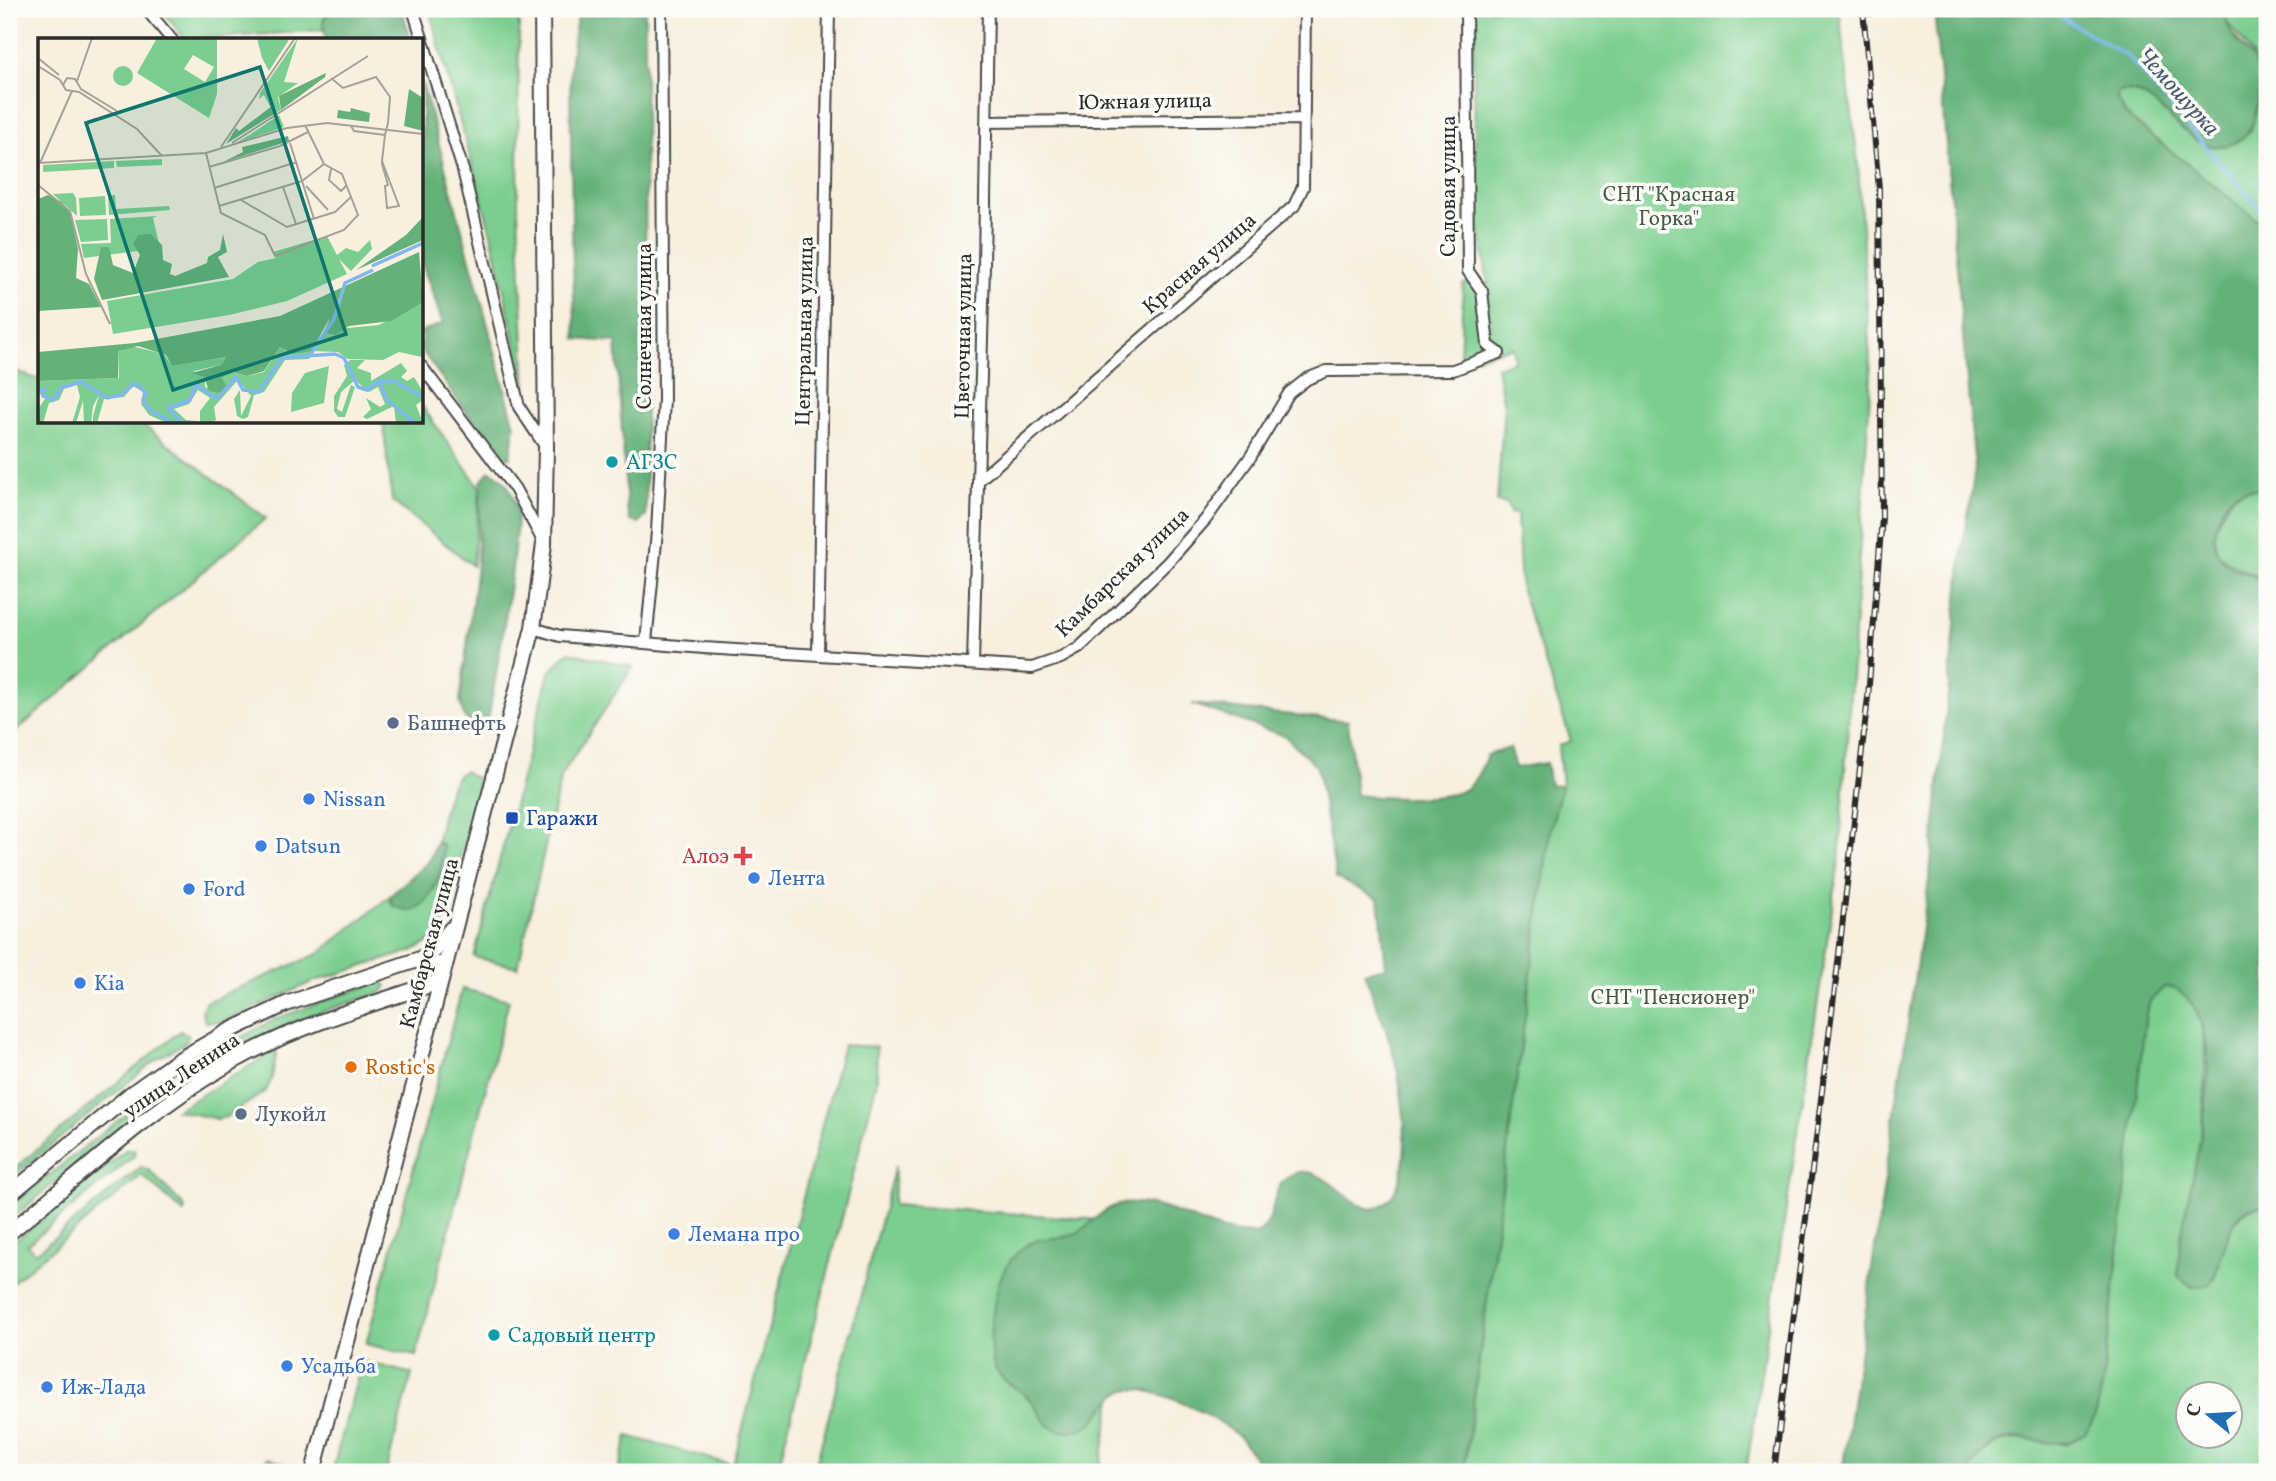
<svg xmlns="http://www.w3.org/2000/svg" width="2276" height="1481" font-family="Vollkorn,serif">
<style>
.green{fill:#7bce90;stroke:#537c5e;stroke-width:2;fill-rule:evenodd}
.forest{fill:#64b17a;stroke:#486e52;stroke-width:2}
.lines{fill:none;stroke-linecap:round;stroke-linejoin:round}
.stream{stroke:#81b7f0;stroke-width:3.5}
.minor-casing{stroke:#4a4846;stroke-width:14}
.major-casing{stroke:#4a4846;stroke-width:18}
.minor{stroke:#fff;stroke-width:10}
.major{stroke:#fff;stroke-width:14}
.rail-casing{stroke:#2b2b2b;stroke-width:6}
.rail{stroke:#fdfcf7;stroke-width:3.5;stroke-dasharray:10;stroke-linecap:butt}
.culture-dot{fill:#0f9aa8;stroke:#fdfcf7;stroke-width:2.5}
.service-dot{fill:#5c6f8a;stroke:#fdfcf7;stroke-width:2.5}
.shop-dot{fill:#3f7fe0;stroke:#fdfcf7;stroke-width:2.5}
.transit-dot{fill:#1a4fb4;stroke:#fdfcf7;stroke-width:2.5}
.health-dot{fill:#e0444e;stroke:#fdfcf7;stroke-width:2.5}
.food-dot{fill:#e8710a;stroke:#fdfcf7;stroke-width:2.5}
.labels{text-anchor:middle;stroke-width:7;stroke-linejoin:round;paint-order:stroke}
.street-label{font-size:21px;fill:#2b2b2b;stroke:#fdfcf7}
.park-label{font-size:21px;fill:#435c49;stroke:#fdfcf7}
.culture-label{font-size:21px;fill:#0d838f;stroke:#fdfcf7;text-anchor:start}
.service-label{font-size:21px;fill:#4e5e75;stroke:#fdfcf7;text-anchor:start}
.shop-label{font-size:21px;fill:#366cbe;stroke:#fdfcf7;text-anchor:start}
.transit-label{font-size:21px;fill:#164399;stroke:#fdfcf7;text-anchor:start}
.health-label{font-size:21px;fill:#be3a42;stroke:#fdfcf7;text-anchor:end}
.food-label{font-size:21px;fill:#c56008;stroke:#fdfcf7;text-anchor:start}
.water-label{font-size:23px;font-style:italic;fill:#495c70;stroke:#fdfcf7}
.inset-river{fill:none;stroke:#81b7f0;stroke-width:3.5}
.inset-road{fill:none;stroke:#a6a196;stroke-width:2}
.view{fill:#0f766e;fill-opacity:0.15;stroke:#0f766e;stroke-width:3.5}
.inset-edge{fill:none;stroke:#2b2b2b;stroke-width:3.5}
</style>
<rect width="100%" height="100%" fill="#fdfcf7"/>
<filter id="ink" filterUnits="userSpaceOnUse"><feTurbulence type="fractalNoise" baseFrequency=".0143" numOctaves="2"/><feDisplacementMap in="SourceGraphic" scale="14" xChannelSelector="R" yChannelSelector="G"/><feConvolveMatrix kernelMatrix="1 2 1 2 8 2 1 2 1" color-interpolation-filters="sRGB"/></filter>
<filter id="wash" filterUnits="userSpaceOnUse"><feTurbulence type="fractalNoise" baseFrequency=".00686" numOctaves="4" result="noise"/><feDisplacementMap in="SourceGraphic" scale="28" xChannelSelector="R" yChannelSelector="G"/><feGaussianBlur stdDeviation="1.57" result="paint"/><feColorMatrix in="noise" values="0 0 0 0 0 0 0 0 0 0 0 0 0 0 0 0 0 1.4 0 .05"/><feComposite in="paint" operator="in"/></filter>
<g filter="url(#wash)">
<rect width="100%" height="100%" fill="#f8efde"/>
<path class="green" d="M161,9H330L323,21V30L186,40Z
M429,9H519L518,209L526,392L492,237Z
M1473,9H1839L1858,163L1871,376L1839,863L1746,1472H1464L1550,830L1562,785L1558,746L1571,741L1521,590L1517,513L1511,514L1507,503L1497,502L1504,406L1497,367L1514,361L1513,347L1460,362L1463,284L1488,283L1476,212Z
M2223,9H2267V228L2126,115L2116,97L2119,92C2145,85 2174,122 2192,137L2250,130C2259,106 2263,80 2252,55C2244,38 2227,30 2223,9Z
M9,369L40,380V422H139L266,518L9,737Z
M422,406L480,488L473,566L392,501L383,422H422Z
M2247,489H2267V582C2239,564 2196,561 2221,514C2228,502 2233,493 2247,489Z
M568,652L633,667L561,776L518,967L474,957L549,673Z
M464,771L477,779L478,792L443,922L432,941L412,951L312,982L223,1022H205L202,1010L206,1002L318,954L390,896V902L426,901L440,871V843H436C441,825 447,778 464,771Z
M380,981L387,985L383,992C340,1006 298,1018 258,1038C165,1084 87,1156 9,1221V1207L183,1069L275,1019Z
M2164,987C2243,984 2186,1220 2178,1262L2214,1280C2222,1253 2230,1202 2267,1207V1472H1968C1999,1427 2020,1440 2067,1444L2089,1429L2097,1409L2146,1013L2150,1001ZM2188,1394H2230V1436H2188Z
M462,989L509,1000L416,1356L366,1344Z
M180,1031L188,1035L186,1042L154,1061L9,1180V1173Z
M843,1045L876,1047L877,1081L777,1472H618L628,1436L733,1465Z
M277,1050L272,1078L266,1091L226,1117L217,1119L176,1110Z
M127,1149H134L135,1155L27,1245L36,1253L141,1167L149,1170L185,1207L184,1213L142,1175L9,1285V1246Z
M895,1166L893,1205L1144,1223L1099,1472H814Z
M362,1361L412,1374L386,1472H332Z
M267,1458L301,1469L303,1472H263Z"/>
<path class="forest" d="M330,9H402L411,40H326L323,21Z
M580,9H645L646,516L639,523L630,521L627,510L616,342L576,339C572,275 572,211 571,147C571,101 566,53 580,9Z
M1934,9H2223C2232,58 2273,45 2255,115C2252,127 2246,138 2234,143C2184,164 2161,81 2119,92L2116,97L2126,115L2267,228V489C2259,489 2248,488 2240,491C2219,499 2207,539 2220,557C2229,570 2254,574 2267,582V1207C2222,1200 2228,1264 2208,1286L2192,1287L2178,1276C2176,1203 2237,1066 2190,1002C2183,992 2176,987 2164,987L2150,1001L2146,1013L2103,1383C2095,1423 2089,1451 2040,1441C2026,1438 2012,1435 1998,1442C1985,1448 1976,1461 1968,1472H1842L1930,873L1963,546L1975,470Z
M422,82L515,426L510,457L502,458L497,454L422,351V331L443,324L422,263Z
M489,471C504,475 513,492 516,508C519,525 514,544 513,561C507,613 498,664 489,715L482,724L470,722L464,717L460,701L477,565L481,482Z
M1192,704L1348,721L1356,795C1381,798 1439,801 1462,791C1475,785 1482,767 1487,755L1510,748L1515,768L1546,763L1550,786L1562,785L1550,830L1464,1472H1262C1256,1460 1249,1447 1239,1437C1222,1419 1147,1381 1123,1391C1099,1403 1101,1433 1064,1431C1045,1430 1041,1414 1031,1401C1023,1390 1011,1387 1002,1378C983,1360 992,1314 997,1291C1001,1270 1017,1245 1039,1240C1050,1237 1064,1239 1075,1234C1095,1223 1102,1205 1129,1203C1174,1201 1213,1238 1258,1233C1279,1220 1268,1191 1288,1177C1319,1156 1343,1204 1371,1209C1419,1201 1404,1103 1397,1069C1391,1037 1375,1003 1364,972L1386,967L1379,899L1336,878L1317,767L1285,736Z
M436,843L443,845C445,868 434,902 411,911L393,906L390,896L429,861Z"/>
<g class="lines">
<path class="stream" d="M2048,9L2128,57L2267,217"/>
</g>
</g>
<g filter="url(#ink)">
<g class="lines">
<g class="minor-casing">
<path id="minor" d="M146,9L172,40
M413,9L463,170L519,407L545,446
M1466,9L1468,271L1482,291L1488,345L1499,353
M986,122L1304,119
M422,367L515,489L543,541
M979,480L1294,206L1303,187L1305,9
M533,628L560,636L704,648L1032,668L1061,658L1079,648L1168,562L1206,519L1251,456L1289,393L1307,379L1327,371L1453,370L1499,353
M646,642L657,532L664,399L661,9
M818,653L829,9
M973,664L984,266L988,9"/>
</g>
<g class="major-casing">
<path id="major" d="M420,959L434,950L451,929
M9,1195L132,1093L177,1061L229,1031L286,1004L420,959L445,966
M9,1233C85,1171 159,1100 247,1054C308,1022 376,1003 441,981
M313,1472L533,628L544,544L546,447L542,9"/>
</g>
<use href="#minor" class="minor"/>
<use href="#major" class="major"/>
<g class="rail-casing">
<path id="rail" d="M1774,1472L1837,972L1868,697L1882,517L1879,189L1863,9"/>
</g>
<use href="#rail" class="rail"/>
</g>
</g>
<g class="culture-dot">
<circle cx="612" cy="462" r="7"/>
<circle cx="494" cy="1335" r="7"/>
</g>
<g class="service-dot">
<circle cx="393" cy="723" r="7"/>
<circle cx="241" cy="1114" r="7"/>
</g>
<g class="shop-dot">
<circle cx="309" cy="799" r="7"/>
<circle cx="261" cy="846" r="7"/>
<circle cx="754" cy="878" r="7"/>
<circle cx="189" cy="889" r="7"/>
<circle cx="80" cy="983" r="7"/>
<circle cx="674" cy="1234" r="7"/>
<circle cx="287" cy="1366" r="7"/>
<circle cx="47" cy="1387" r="7"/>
</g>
<rect class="transit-dot" x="505" y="811" width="14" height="14" rx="3.5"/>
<path class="health-dot" d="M739.5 845.5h7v7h7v7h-7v7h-7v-7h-7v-7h7z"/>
<circle class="food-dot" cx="351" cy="1067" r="7"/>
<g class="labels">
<g class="street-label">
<text transform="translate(1145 101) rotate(-1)" y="7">Южная улица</text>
<text transform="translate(1448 186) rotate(-90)" y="7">Садовая улица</text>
<text transform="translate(1199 263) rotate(-41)" y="7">Красная улица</text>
<text transform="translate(644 326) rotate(-90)" y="7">Солнечная улица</text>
<text transform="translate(804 331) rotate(-89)" y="7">Центральная улица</text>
<text transform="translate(963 336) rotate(-89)" y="7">Цветочная улица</text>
<text transform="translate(1122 572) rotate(-44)" y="7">Камбарская улица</text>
<text transform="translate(429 943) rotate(-75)" y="7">Камбарская улица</text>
<text transform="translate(181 1075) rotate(-34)" y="7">улица Ленина</text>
</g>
<g class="park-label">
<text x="1669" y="201">СНТ "Красная<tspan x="1669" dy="24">Горка"</tspan></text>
<text x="1673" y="1004">СНТ "Пенсионер"</text>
</g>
<g class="culture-label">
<text x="626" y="469">АГЗС</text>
<text x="508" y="1342">Садовый центр</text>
</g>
<g class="service-label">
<text x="407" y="730">Башнефть</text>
<text x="255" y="1121">Лукойл</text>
</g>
<g class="shop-label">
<text x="323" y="806">Nissan</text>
<text x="275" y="853">Datsun</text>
<text x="768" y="885">Лента</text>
<text x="203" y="896">Ford</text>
<text x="94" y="990">Kia</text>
<text x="688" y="1241">Лемана про</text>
<text x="301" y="1373">Усадьба</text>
<text x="61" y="1394">Иж-Лада</text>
</g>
<g class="transit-label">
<text x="526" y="825">Гаражи</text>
</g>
<g class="health-label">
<text x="729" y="863">Алоэ</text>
</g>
<g class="food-label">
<text x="365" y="1074">Rostic's</text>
</g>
<g class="water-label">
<text transform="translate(2179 91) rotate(48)" y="8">Чемошурка</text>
</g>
</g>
<g transform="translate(38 38)">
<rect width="385" height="385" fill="#f8efde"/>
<path d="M119,0H179V56L171,80L99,35ZM155,17L176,29L167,44L146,31ZM219,0H252L231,33L224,20ZM260,0L246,44L260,45L240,59L243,72L236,76L226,57L221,61L222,55ZM75 38a10 10 0 1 1 20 0a10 10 0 1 1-20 0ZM241,77L246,89L196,106L213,96ZM124,121V127L79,129L78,123ZM76,123V130L5,134V127ZM35,155L38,160L39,178L15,156ZM77,157L78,171L131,168L132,172L71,177L70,158ZM67,158L68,177L42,178L41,160ZM119,178L115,180L122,210L46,220L43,206L73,205L72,181ZM69,181L70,202L43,204L37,182ZM289,198L299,217L308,210L320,214L332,202L334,211L313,233L301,221L309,236L249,263L191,277L75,296L69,263L195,241L220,224L238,220L235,214ZM385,264L384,319L361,314L345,322L310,321L300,314L274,313L271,321L247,322L226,354L216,357L210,379L205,381L199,378L196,361L202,352L203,378L213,358L200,342L176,369L178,382L173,385H162V373L172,360L160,352L151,366L136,371L148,382L159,383L129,385L111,377L103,366L105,354L95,348L86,359L66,361L59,385H55V378L61,357L55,368L53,385H46L45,363L38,385H34L42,359L39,347L26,351L21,362L11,365L5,385H0V371L7,361L0,354V343L81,340L80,313L93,308L126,316L134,328L188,319L183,327L155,333L167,340V349L182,355L188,349L184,340L195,334L209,338L226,334L242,309L251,315L280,307L291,281L289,292L341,287ZM312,322H327L319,330L333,335V343L363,325L369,333L363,339L369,343L376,339L385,354V362L378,367L385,385H358L356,368L329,381L325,379L333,371L328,360L342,369L347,366L340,349L331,354L317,342L303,354L299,371L304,374L313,347L317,349L307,379H300L296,373V358L309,338L306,327ZM291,328L286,365L253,374L254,355L267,335Z" fill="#7bce90" fill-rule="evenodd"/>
<path d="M288,35L287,39L243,72L241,58ZM371,51L385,60V93L366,88ZM234,68L236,76L188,106L198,90L201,93ZM313,70L332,75L331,84L299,80L300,72L312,74ZM250,98L251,103L185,124L205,114L204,109ZM10,157L24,164L33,176L40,211L38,240L51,246L63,269L0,273V161ZM385,179V202L318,232L368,197ZM113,196L124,207L125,222L134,226L132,236L137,238L169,225L170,219L182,212L185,196L189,214L180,219L191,239L64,262L56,241L63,209H71L75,227L95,235L102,217L95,206L100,197ZM381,214L385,264L353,283L311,288L297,297L289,295L291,281L274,313L254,316L242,309L226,333L209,338L195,334L184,340L189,349L182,355L171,353L166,339L154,335L183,327L188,319L134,328L128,317L100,308L80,313V340L0,343V314L97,305L242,278Z" fill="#64b17a"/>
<path class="inset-river" d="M334,228L385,205M271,319L296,281L307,245L335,232M341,343L349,362L377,385M0,353L6,351L5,358L15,362L24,349L43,344L69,360L83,357L97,345L108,355L105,362L112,372L135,385M144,385L130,370L152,362L158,347L179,361L198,339L205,352L221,354L243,321L252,319L297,316L306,320L320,349L329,352L341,343H356L385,359"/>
<path class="inset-road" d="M0,20L21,37M0,28L22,42L28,52L41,54L99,91L124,118M293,40L305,50L338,39L352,59L350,85L347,97L344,123V126L350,147L347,148L349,170L361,168L344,123M39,43L54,0M25,47L29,40L37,41L43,51L79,73M313,88L316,93L347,97M194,105L330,18M252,105L276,181M183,109L257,0M168,115L183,175L227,197L237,218L306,192L320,177L304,136L286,126L267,87M0,125L168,115L249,90L289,85L385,96M2,125L34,53M171,129L242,108L270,94M293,131L291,142L303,153L309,147M0,147L32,173L48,236L72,286M268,148L290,172M245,149L258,186M176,150L259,124M203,162L249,189L297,174L313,159M181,168L264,143L286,126"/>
<path class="view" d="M222,29L308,296L135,352L48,85Z"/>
<rect width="385" height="385" class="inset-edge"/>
</g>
<rect width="2276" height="1481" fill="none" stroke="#fdfcf7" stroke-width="35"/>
<g transform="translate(2209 1415) rotate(288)"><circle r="33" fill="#fdfcf7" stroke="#a9a8a5" stroke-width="2"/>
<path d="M0-5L12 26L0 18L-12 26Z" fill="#1f6fb2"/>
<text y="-10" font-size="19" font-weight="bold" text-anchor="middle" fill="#2b2b2b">С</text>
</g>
</svg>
